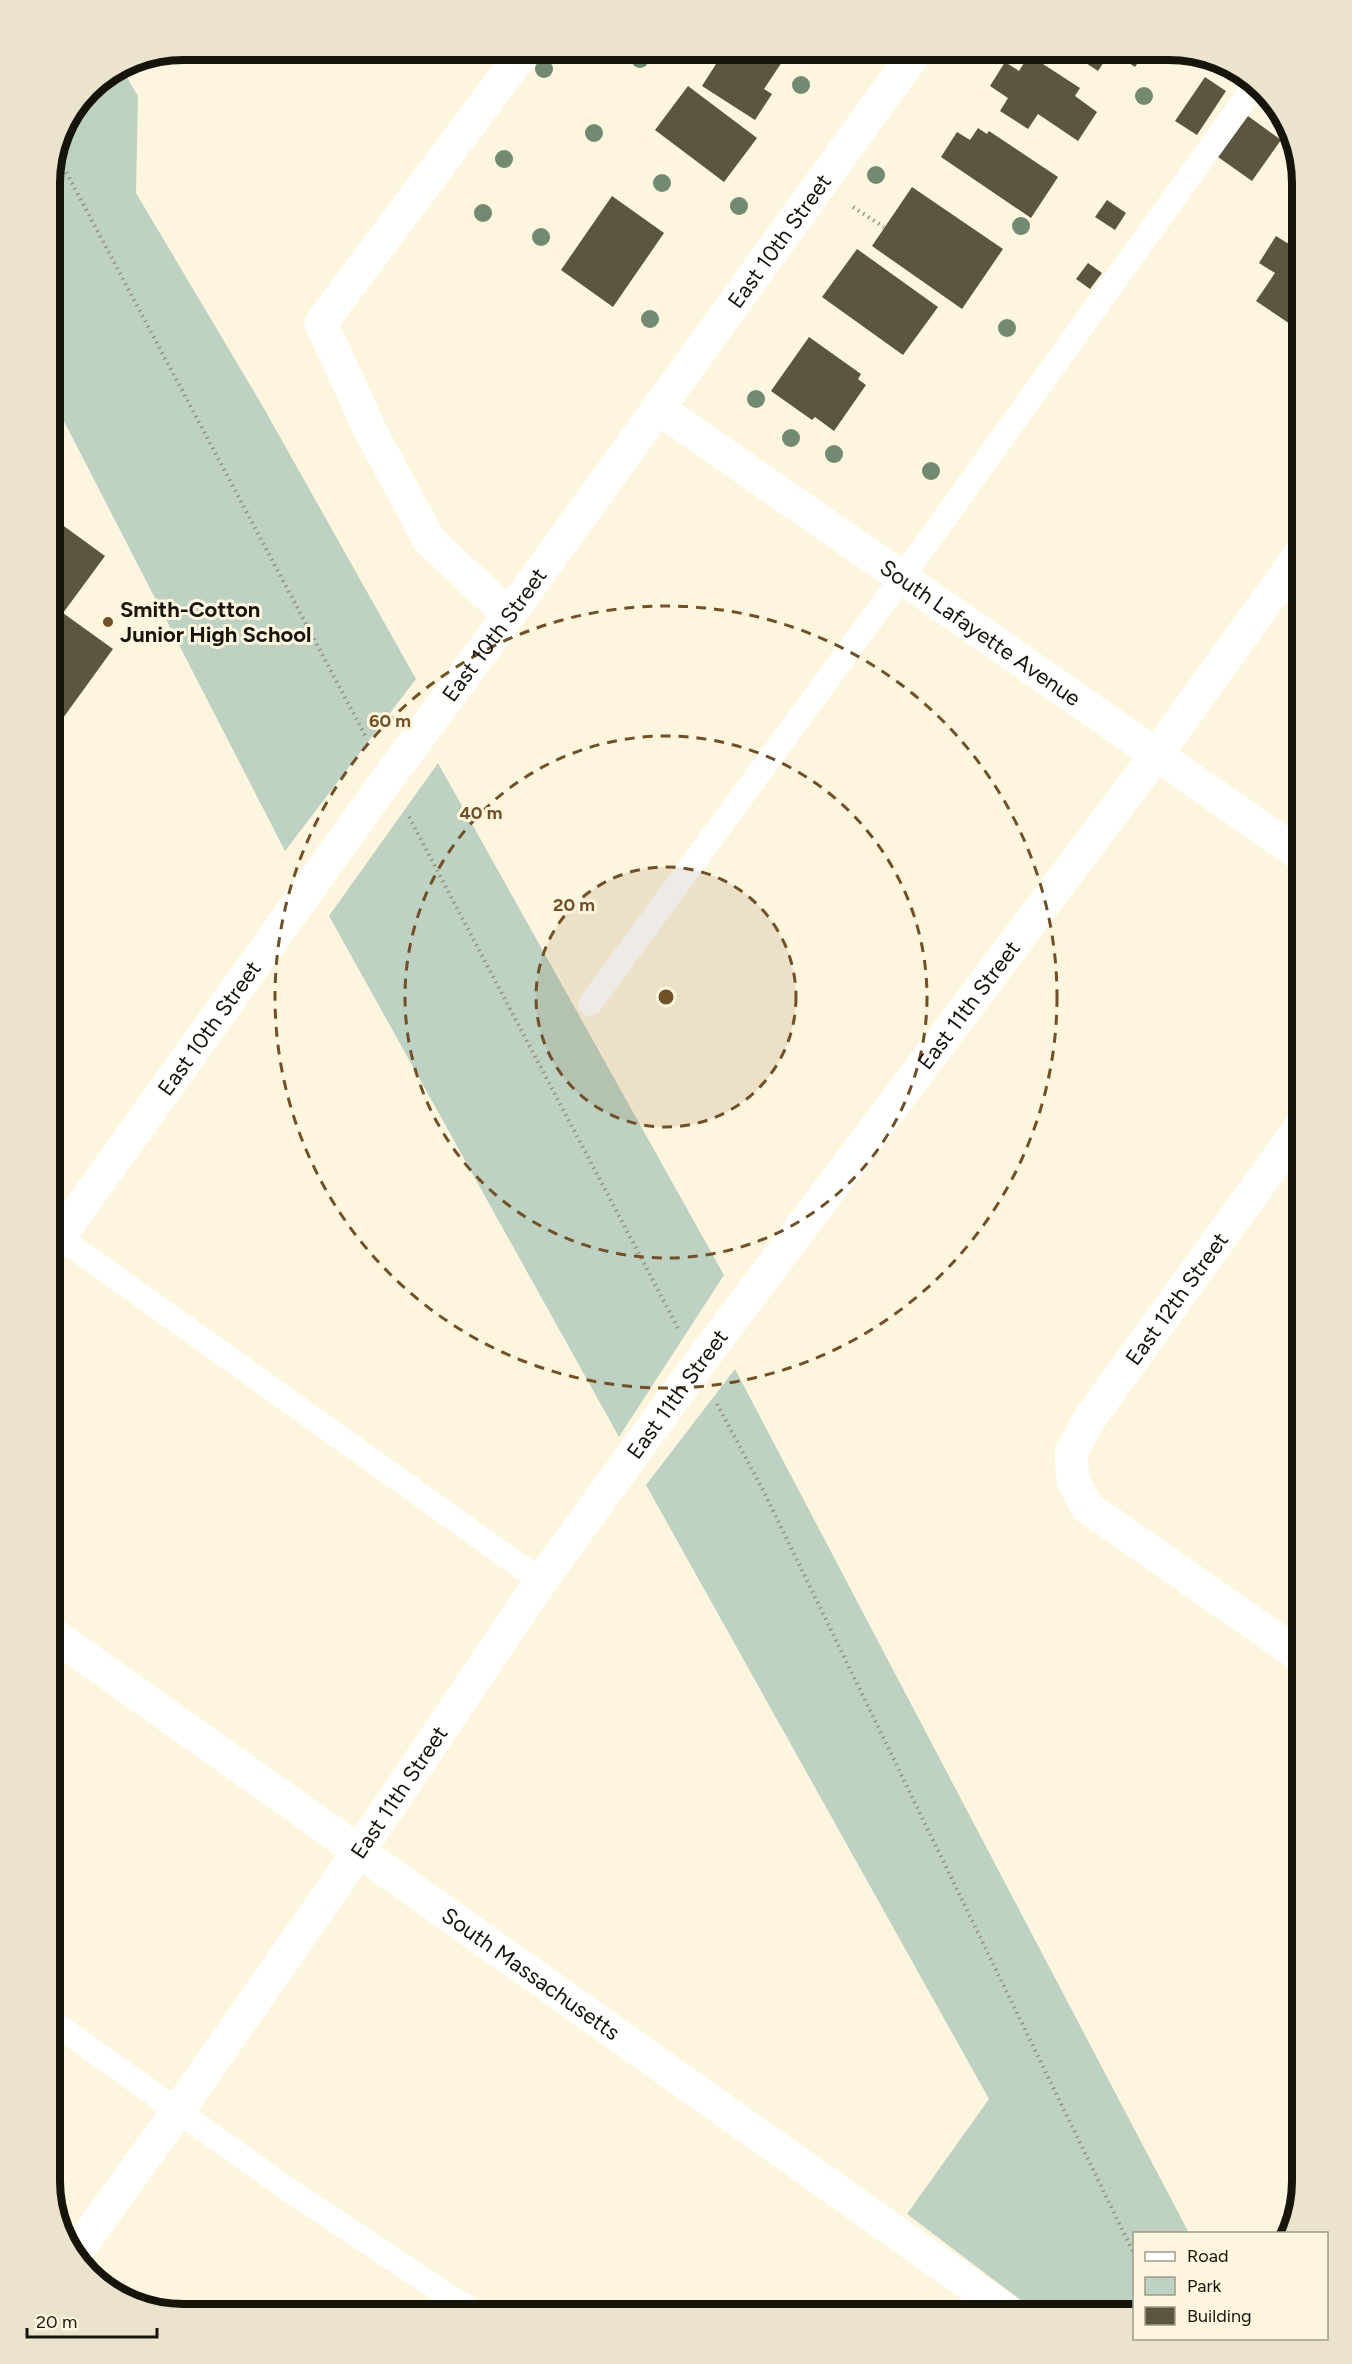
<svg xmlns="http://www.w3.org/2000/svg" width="1352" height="2364" font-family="Figtree,sans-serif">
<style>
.green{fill:#bed2c3}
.building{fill:#5c5541}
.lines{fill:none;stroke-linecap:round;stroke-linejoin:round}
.path{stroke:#989281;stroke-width:4;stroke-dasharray:1.5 4.5;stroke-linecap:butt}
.service{stroke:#fff;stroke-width:24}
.minor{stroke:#fff;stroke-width:33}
.tree{fill:#728a71}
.ring{fill:none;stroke:#715027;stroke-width:3;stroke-dasharray:10 8}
.poi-dot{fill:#715027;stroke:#fdf5dd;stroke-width:2}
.labels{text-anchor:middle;stroke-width:6;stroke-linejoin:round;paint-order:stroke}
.street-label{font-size:22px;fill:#17140c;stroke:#fdf5dd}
.poi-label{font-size:22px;font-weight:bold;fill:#17140c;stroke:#fdf5dd;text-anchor:start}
.rim{fill:none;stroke:#17140c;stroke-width:8}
.centre{fill:#715027;stroke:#fdf5dd;stroke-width:3}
.ring-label{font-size:18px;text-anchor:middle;font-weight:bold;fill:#715027;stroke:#fdf5dd;stroke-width:6;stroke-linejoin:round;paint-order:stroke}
</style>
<rect width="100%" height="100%" fill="#fdf5dd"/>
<path class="green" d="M121,67L138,96L136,193L262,405L416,679L285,851L50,394V175L60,132L89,88Z
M438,763L724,1275L619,1437L329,916Z
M735,1369L1189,2233L1134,2234V2314H1039L907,2214L989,2099L646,1485Z"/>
<path class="building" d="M706,50H763L782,62L764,89L772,94L755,120L702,86L716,64L702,55Z
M1066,50H1146L1135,67L1111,51L1098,71Z
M1029,55L1080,88L1075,96L1097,112L1078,141L1038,114L1028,129L1000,111L1008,98L990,86L1005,62L1019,71Z
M1205,77L1226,91L1197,135L1175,121Z
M688,86L757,138L724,182L655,130Z
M1248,116L1281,140L1252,181L1218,157Z
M978,128L987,134L989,131L1058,177L1031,218L941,157L957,132L970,140Z
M912,187L1003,249L962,309L872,246Z
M612,196L664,233L613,307L561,270Z
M1107,200L1126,213L1115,230L1095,217Z
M1276,236L1292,246L1298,238L1302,241V332L1256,301L1275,273L1259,263Z
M857,249L938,307L903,355L822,297Z
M1088,263L1102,273L1090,289L1076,279Z
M809,337L861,374L858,379L866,385L834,431L815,417L812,420L771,391Z
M50,516L105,556L63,613L113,649L50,736Z"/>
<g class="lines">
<path class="path" d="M55,151L367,739
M853,207L884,227
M409,817L678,1328
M717,1404L763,1490L1134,2254"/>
<path class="service" d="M590,1004L901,579L1255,85
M59,1237L541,1581
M50,2020L289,2190L476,2314"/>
<g class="minor">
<path id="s1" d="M658,408L1302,856"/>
<path d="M509,615L430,541L372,434L321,323L525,50"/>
<path id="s2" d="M50,1250L388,778L509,615L917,50"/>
<path id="s3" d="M50,1632L1011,2314"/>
<path id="s4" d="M1302,1657L1087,1507L1073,1481L1071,1453L1088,1421L1302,1125"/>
<path id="s5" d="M75,2254L178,2111L359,1851L541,1581L697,1366L1156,755L1302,552"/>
</g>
</g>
<g class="tree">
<circle cx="640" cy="59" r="9"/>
<circle cx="544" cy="69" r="9"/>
<circle cx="801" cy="85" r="9"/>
<circle cx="1144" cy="96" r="9"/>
<circle cx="594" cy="133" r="9"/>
<circle cx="504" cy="159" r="9"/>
<circle cx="876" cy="175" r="9"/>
<circle cx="662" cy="183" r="9"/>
<circle cx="739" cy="206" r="9"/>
<circle cx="483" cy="213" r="9"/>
<circle cx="1021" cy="226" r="9"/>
<circle cx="541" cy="237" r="9"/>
<circle cx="650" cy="319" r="9"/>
<circle cx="1007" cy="328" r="9"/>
<circle cx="756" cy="399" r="9"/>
<circle cx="791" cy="438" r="9"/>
<circle cx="834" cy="454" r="9"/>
<circle cx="931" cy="471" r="9"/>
</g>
<circle cx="666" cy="997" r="130" fill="#715027" fill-opacity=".12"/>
<g class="ring">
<circle cx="666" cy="997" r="130"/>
<circle cx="666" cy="997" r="261"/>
<circle cx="666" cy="997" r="391"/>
</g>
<circle class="poi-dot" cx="108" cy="622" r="6"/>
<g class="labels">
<g class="street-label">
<text dy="8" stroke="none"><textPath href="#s2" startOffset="1245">East 10th Street</textPath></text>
<text dy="8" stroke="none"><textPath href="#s1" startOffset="393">South Lafayette Avenue</textPath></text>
<text dy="8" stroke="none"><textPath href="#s2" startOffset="759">East 10th Street</textPath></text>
<text dy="8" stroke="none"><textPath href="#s5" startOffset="1536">East 11th Street</textPath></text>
<text dy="8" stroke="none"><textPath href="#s2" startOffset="273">East 10th Street</textPath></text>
<text dy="8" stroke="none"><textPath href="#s4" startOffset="507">East 12th Street</textPath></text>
<text dy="8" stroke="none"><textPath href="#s5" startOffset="1050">East 11th Street</textPath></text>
<text dy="8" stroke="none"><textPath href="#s5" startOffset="564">East 11th Street</textPath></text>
<text dy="8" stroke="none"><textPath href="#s3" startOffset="590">South Massachusetts</textPath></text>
</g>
<g class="poi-label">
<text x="120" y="617">Smith-Cotton<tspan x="120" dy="25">Junior High School</tspan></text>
</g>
</g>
<path d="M0 0H1352V2364H0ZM183 60H1169A123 123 0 0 1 1292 183V2181A123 123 0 0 1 1169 2304H183A123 123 0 0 1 60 2181V183A123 123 0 0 1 183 60Z" fill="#ebe3cc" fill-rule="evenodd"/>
<path class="rim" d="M183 60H1169A123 123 0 0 1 1292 183V2181A123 123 0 0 1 1169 2304H183A123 123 0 0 1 60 2181V183A123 123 0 0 1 183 60Z"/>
<circle cx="666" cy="997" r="9" class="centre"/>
<g class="ring-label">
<text x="390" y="727">60 m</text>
<text x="481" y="819">40 m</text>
<text x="574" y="911">20 m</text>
</g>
<rect x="1133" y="2232" width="195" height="108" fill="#fdf5dd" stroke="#a19b89" stroke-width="1.5"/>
<rect x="1145" y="2252" width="30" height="9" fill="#ffffff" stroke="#a19b89" stroke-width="1.5"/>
<text x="1187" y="2262" font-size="18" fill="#17140c">Road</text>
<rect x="1145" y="2277" width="30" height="18" fill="#bed2c3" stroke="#a19b89" stroke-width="1.5"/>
<text x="1187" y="2292" font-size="18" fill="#17140c">Park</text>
<rect x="1145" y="2307" width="30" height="18" fill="#5c5541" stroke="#a19b89" stroke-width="1.5"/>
<text x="1187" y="2322" font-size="18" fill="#17140c">Building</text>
<path d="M27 2328v9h130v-9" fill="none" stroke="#17140c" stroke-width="3"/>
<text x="36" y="2328" font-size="18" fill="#17140c" stroke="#fdf5dd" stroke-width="4.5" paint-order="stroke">20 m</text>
</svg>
